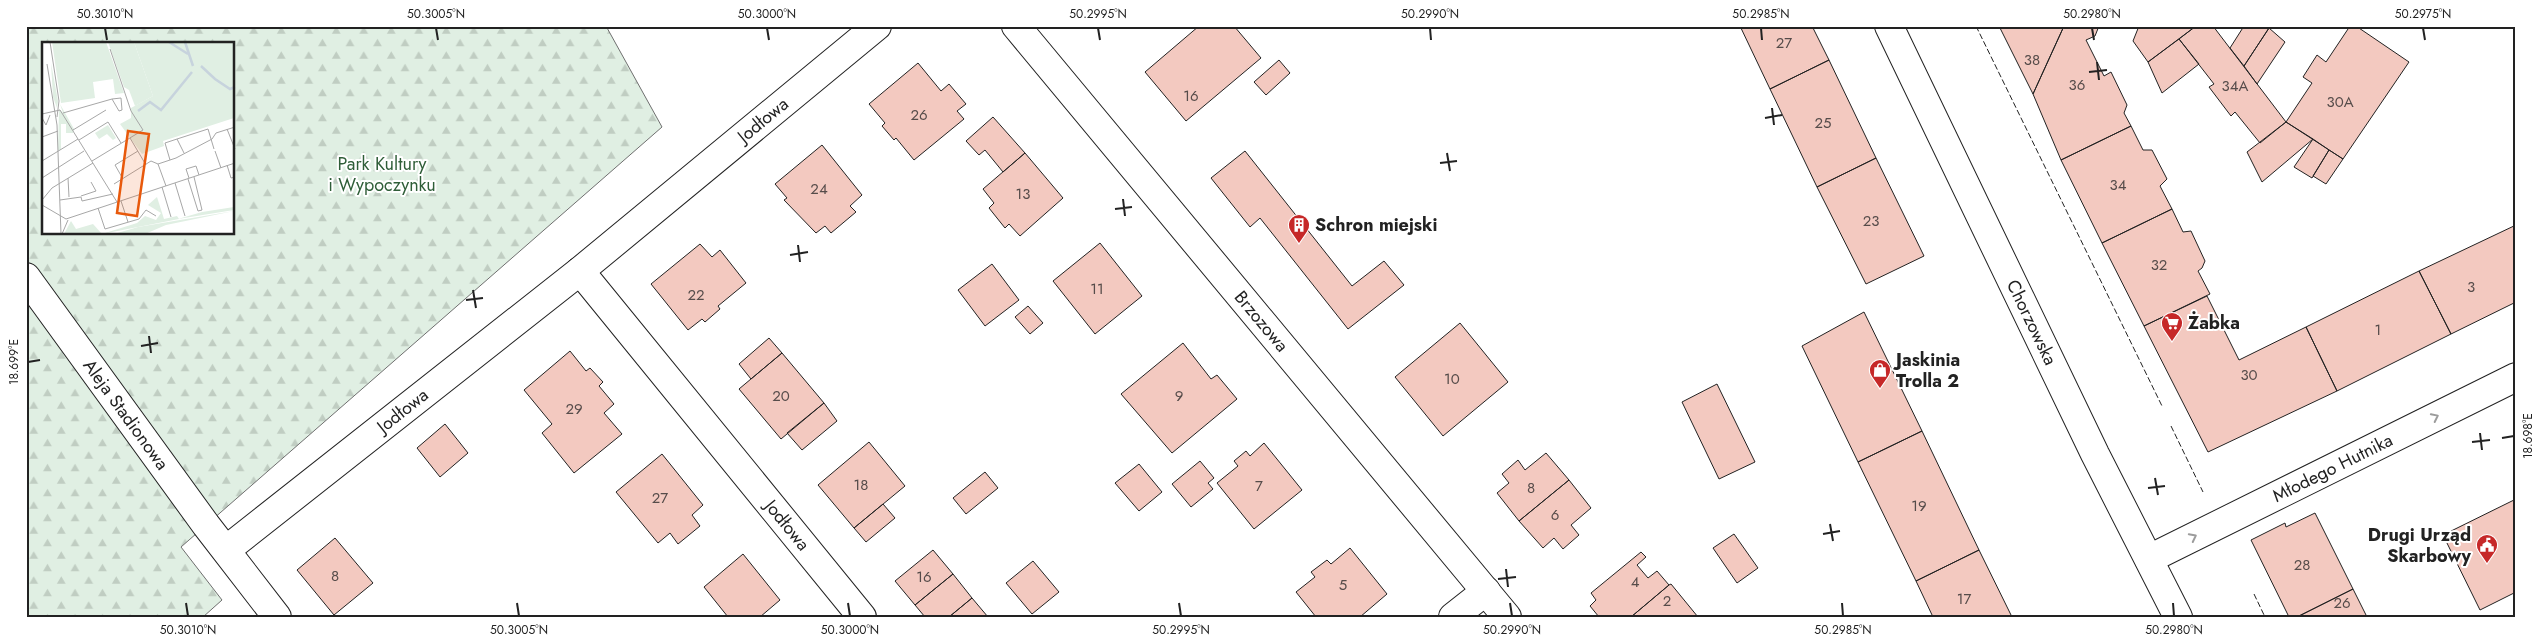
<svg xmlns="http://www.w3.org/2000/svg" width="2542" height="643" font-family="Jost,sans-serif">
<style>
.forest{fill:url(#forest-firs);stroke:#6f6f6f;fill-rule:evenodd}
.building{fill:#f3c9c0;stroke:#222}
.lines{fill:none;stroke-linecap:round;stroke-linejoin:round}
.minor-casing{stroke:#222;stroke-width:30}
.secondary-casing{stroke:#222;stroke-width:30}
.minor{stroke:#fff;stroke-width:28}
.secondary{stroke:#fff;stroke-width:28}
.fence{stroke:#222;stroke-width:1;stroke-dasharray:6 2.5;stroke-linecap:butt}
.oneway{stroke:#9c9c9c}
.ticks{fill:none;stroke:#222;stroke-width:2}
.labels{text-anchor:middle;stroke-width:4;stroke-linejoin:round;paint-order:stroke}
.number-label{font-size:15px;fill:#564c4a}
.street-label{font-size:18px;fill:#222;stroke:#fff}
.park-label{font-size:18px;fill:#2f5e38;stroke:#fff}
.poi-label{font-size:18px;font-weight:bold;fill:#222;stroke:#fff;text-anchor:start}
.inset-river{fill:none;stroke:#c7d3dd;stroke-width:2.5}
.inset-road{fill:none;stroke:#a7a7a7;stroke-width:1}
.view{fill:#e8590c;fill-opacity:0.15;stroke:#e8590c;stroke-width:2.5}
.inset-edge{fill:none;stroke:#222;stroke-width:2.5}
.neatline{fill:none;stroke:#222;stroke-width:2}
.ticks-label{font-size:12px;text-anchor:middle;fill:#222}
</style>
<defs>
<pattern id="forest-firs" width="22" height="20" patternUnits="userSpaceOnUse" patternTransform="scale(1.25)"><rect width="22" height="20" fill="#e0efe3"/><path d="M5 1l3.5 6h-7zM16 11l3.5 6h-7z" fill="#c0cdc2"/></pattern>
</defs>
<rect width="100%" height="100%" fill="#fff"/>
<path class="forest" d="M26,26H606L662,127L181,547L222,600L203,617H26ZM44,44H234V234H44Z"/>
<path class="building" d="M1199,26H1234L1261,58L1186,121L1145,72Z
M1740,26H1812L1829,60L1770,89Z
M1999,26H2064L2033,94Z
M2064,26H2099L2095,36L2086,40L2104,76L2111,72L2127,105L2124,113L2131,126L2061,160L2033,94Z
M2196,26H2213L2286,122L2260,143L2235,112L2231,116L2209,87L2214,84L2179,39Z
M2196,26L2148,62L2133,41L2139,26Z
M2244,26L2269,28L2244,66L2230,48Z
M2350,26H2356L2409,62L2343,159L2286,122L2312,83L2303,77L2317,55L2326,62Z
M2269,28L2285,42L2257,84L2244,66Z
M2179,39L2199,64L2162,93L2148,62Z
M1279,60L1290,73L1266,95L1254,82Z
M1829,60L1876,158L1817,187L1770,89Z
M918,63L941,91L949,84L966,104L957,111L964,119L914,160L896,138L894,140L882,126L885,123L869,104Z
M993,117L1025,153L1003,172L985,150L979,155L966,141Z
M2286,122L2313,139L2262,182L2247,152Z
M2131,126L2143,150H2152L2167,179L2160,186L2172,209L2102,243L2061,160Z
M2313,139L2329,150L2312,178L2294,167Z
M822,145L862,195L850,206L856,212L831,233L825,226L816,233L784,200L787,198L775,184Z
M2329,150L2343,159L2326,184L2313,176Z
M1245,151L1352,286L1384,261L1404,285L1348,329L1260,218L1250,227L1211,178Z
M1025,153L1063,198L1020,236L1009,224L1005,228L989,208L994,203L983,189Z
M1876,158L1924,256L1866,284L1817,187Z
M2172,209L2183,232L2191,231L2205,261L2202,268L2198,271L2210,294L2144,326L2102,243Z
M2516,225V302L2451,334L2419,271Z
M1100,243L1142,296L1095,334L1053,281Z
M700,244L712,257L720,250L746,283L718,306L720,309L705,322L702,319L688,330L651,284Z
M992,264L1019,300L985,326L958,290Z
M2419,271L2451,334L2337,391L2306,327Z
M2207,296L2239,360L2306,327L2337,391L2208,452L2144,326Z
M1028,306L1043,323L1030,334L1015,317Z
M1864,312L1922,431L1858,462L1802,346Z
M1460,323L1508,382L1443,436L1395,377Z
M769,338L782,353L751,379L739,364Z
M1183,343L1211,379L1217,375L1237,399L1172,453L1121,394Z
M570,351L586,371L590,368L603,382L599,386L614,404L604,413L622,434L574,473L542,433L552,424L524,390Z
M782,353L824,403L781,439L739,389Z
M1717,384L1755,462L1719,479L1682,402Z
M824,403L837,421L802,450L787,433Z
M445,424L468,453L440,477L417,448Z
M1922,431L1979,550L1916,581L1858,462Z
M869,442L905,486L854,528L818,485Z
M1264,443L1302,490L1254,529L1217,483L1238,466L1234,461L1246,451L1250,456Z
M1546,453L1569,480L1519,521L1497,493L1509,483L1502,474L1518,460L1525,470Z
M662,454L703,505L692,515L700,526L678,544L670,533L658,543L616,492Z
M1200,461L1214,478L1208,483L1213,489L1191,507L1172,484Z
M1139,464L1162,492L1139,511L1115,483Z
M985,472L998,488L966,514L953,498Z
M1569,480L1591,508L1571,525L1579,535L1563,549L1554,538L1543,548L1519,521Z
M2516,499V592L2480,610L2443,535Z
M883,504L895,518L866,542L854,528Z
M2315,513L2353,589L2297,617H2289L2251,540L2285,523L2286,527Z
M1734,534L1758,568L1737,583L1713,548Z
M335,538L373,583L334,615L297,570Z
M1350,548L1387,594L1360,617H1316L1296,592L1315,577L1311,572L1327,560L1331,564Z
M933,550L953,574L915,605L895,581Z
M1979,550L2012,617H1933L1916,581Z
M1641,552L1646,557L1637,565L1648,578L1657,571L1669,585L1631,617H1599L1590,606L1596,600L1591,593Z
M743,554L780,600L760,617H728L704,587Z
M1033,561L1059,592L1032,614L1006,583Z
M953,574L972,598L949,617H925L915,605Z
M1671,584L1698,617H1631L1669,585Z
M2353,589L2367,617H2297Z
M972,598L988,617H949Z"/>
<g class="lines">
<g class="minor-casing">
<g id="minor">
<path id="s1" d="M1016,26L1507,617"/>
<path id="s2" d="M580,271L862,617"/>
<path id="s3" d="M26,277L206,525L277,617"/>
<path id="s4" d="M226,550L580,271L877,26"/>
<path id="s5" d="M2149,559L2516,377"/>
<path d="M1453,617L1486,591"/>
</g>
</g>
<g class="secondary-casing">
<g id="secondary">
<path id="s6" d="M1889,26L2095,454L2178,617"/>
</g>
</g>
<use href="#minor" class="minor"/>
<use href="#secondary" class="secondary"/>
<path class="fence" d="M1976,26L2162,406
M2171,426L2203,492
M2254,594L2265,617"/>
</g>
<defs><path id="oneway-chevron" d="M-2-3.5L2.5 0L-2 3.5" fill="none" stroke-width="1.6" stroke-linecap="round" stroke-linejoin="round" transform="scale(1.25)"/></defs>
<g class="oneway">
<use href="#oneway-chevron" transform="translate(2435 417) rotate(-26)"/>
<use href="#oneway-chevron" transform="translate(2193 537) rotate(-27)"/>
</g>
<path class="ticks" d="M105,28L107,40M436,28L438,40M767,28L769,40M1098,28L1100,40M1430,28L1431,40M1761,28L1762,40M2092,28L2094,40M2423,28L2425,40M2097,62L2099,80M2089,72L2107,70M1772,108L1774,125M1765,118L1782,115M1447,153L1450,171M1440,163L1457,161M1123,199L1125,216M1115,209L1132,207M798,245L800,262M790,255L808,252M473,290L476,308M466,300L483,298M149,336L151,353M141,346L158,343M28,362L40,360M2480,433L2482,450M2502,438L2514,436M2472,442L2490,440M2155,478L2158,495M2148,488L2165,486M1830,524L1833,541M1823,534L1840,531M1506,569L1508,587M1498,579L1516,577M186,603L188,616M517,603L519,616M848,603L850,616M1179,603L1181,616M1510,603L1512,616M1842,603L1843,616M2173,603L2174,616"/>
<defs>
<g id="building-pin" transform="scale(1.125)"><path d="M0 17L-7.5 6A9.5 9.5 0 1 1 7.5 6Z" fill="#c62828" stroke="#fff"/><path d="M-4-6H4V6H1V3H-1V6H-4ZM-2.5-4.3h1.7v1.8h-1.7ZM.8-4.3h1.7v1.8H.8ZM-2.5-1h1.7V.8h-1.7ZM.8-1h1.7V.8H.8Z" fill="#fff"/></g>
<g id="supermarket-pin" transform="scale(1.125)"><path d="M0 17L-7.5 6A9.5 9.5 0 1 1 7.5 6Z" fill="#c62828" stroke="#fff"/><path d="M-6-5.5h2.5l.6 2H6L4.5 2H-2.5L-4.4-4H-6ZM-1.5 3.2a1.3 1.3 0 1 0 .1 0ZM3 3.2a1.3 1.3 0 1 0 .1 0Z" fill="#fff"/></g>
<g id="shop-pin" transform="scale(1.125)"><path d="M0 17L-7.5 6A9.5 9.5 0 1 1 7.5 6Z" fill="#c62828" stroke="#fff"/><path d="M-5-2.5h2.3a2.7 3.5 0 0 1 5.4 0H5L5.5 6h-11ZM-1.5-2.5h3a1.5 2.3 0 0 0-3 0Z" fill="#fff"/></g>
<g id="civic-pin" transform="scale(1.125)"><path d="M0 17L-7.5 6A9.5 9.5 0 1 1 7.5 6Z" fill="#c62828" stroke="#fff"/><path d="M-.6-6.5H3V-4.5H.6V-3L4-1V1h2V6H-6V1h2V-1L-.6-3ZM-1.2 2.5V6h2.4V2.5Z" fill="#fff"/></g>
</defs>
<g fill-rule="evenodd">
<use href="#building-pin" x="1299" y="225"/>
<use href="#supermarket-pin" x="2172" y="323"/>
<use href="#shop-pin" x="1880" y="370"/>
<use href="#civic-pin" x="2487" y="545"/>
</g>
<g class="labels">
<g class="number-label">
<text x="1784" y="48">27</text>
<text x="2032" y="65">38</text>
<text x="2077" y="90">36</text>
<text x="2235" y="91">34A</text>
<text x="1191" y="101">16</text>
<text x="2340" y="107">30A</text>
<text x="919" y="120">26</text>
<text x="1823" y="128">25</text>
<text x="2118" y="190">34</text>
<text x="819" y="194">24</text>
<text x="1023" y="199">13</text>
<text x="1871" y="226">23</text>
<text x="2159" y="270">32</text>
<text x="2471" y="292">3</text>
<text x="1097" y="294">11</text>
<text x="696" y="300">22</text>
<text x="2378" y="335">1</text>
<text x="2249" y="380">30</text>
<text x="1452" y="384">10</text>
<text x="781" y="401">20</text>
<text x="1179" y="401">9</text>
<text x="574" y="414">29</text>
<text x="861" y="490">18</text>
<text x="1259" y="491">7</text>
<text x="1531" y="493">8</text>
<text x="660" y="503">27</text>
<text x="1919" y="511">19</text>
<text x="1555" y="520">6</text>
<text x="2302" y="570">28</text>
<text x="335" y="581">8</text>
<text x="924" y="582">16</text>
<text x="1635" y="587">4</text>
<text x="1343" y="590">5</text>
<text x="1964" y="604">17</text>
<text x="1667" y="606">2</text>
<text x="2342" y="608">26</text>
</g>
<g class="street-label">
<text dy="6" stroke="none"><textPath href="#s4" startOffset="688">Jodłowa</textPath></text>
<text dy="6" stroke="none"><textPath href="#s1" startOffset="384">Brzozowa</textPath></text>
<text dy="6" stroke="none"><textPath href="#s6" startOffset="329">Chorzowska</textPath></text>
<text dy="6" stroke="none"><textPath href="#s4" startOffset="225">Jodłowa</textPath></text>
<text dy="6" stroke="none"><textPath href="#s3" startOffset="170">Aleja Stadionowa</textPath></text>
<text dy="6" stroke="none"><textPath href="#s5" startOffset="205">Młodego Hutnika</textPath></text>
<text dy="6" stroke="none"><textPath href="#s2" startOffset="328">Jodłowa</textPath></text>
</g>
<g class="park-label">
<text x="382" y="170">Park Kultury<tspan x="382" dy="21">i Wypoczynku</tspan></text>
</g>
<g class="poi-label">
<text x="1315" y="231">Schron miejski</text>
<text x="2188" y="329">Żabka</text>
<text x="1896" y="366">Jaskinia<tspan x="1896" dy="21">Trolla 2</tspan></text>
<text x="2471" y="541" text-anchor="end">Drugi Urząd<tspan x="2471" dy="21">Skarbowy</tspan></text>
</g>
</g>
<g transform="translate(42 42)">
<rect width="192" height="192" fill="#fff"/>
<path d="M9,21L16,59L15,66L11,55ZM18,62L32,87L31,91H24V82H19V107L16,109L17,67L21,71ZM66,83L74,96L71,98L65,92L57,97L53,91ZM192,165V168L136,177L160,170ZM192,169L124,183L103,192H72L96,185ZM29,179L34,187L51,182L60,192H22Z" fill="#e0efe3"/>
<path d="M92,0H192V76L121,99L122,104L100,112L78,82L89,76V66L111,54ZM115,155L122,177L135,174L137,177L60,192L95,181L103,174L114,178L119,171L106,163Z" fill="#e0efe3"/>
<path d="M10,0H64L82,51L73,52L71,37L51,40L53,56L19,61ZM66,0H92L111,54L93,64L87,48L82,45Z" fill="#e0efe3"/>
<path class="inset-river" d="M127,0L146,12M143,0L151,24M159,24L173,37L188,47L193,45M96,69L108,60L119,68L150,30"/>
<path class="inset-road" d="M8,0L17,59L15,75M5,22L15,83L19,192M21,71L70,57L77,69L80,68L79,56L70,57M0,72L18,68L75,160M0,76L4,83L8,73M185,87L193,107M31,88L64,68M0,95L16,89M88,96L104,123M37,98L66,80L79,101M173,109L179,126M142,111L135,97L166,87L172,107M128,118L123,101L135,97M0,119L36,97M50,119L101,88L89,69L68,7M116,122L124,144M185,123L189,136L193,135M0,136L42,109M26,136L27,155M147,136L144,127L154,124L157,133M81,137L73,123L96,109M146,137L156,169L160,168L152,135M133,141L143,174M72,142L109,119L116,122L134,116L170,97L174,91L193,85M120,145L129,175M39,154L54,149L49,140M0,158L10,146L51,121M18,158L39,155L40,159L71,152M79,159L86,180M0,163L24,177L193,121M56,166L63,187L97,177L104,168L114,174M20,192L26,178"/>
<path class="view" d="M86,89L107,92L95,174L75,171Z"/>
<rect width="192" height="192" class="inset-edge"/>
</g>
<rect width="2542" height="643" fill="none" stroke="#ffffff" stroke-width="55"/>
<rect x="28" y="28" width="2486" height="588" class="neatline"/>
<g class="ticks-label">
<text x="105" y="18">50.3010°N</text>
<text x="436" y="18">50.3005°N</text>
<text x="767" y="18">50.3000°N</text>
<text x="1098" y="18">50.2995°N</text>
<text x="1430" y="18">50.2990°N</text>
<text x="1761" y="18">50.2985°N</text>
<text x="2092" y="18">50.2980°N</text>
<text x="2423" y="18">50.2975°N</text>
<text transform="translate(14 362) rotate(-90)" y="4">18.699°E</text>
<text transform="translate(2528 436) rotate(-90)" y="4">18.698°E</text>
<text x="188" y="634">50.3010°N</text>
<text x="519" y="634">50.3005°N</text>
<text x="850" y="634">50.3000°N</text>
<text x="1181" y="634">50.2995°N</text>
<text x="1512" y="634">50.2990°N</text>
<text x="1843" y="634">50.2985°N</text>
<text x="2174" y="634">50.2980°N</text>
</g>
</svg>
